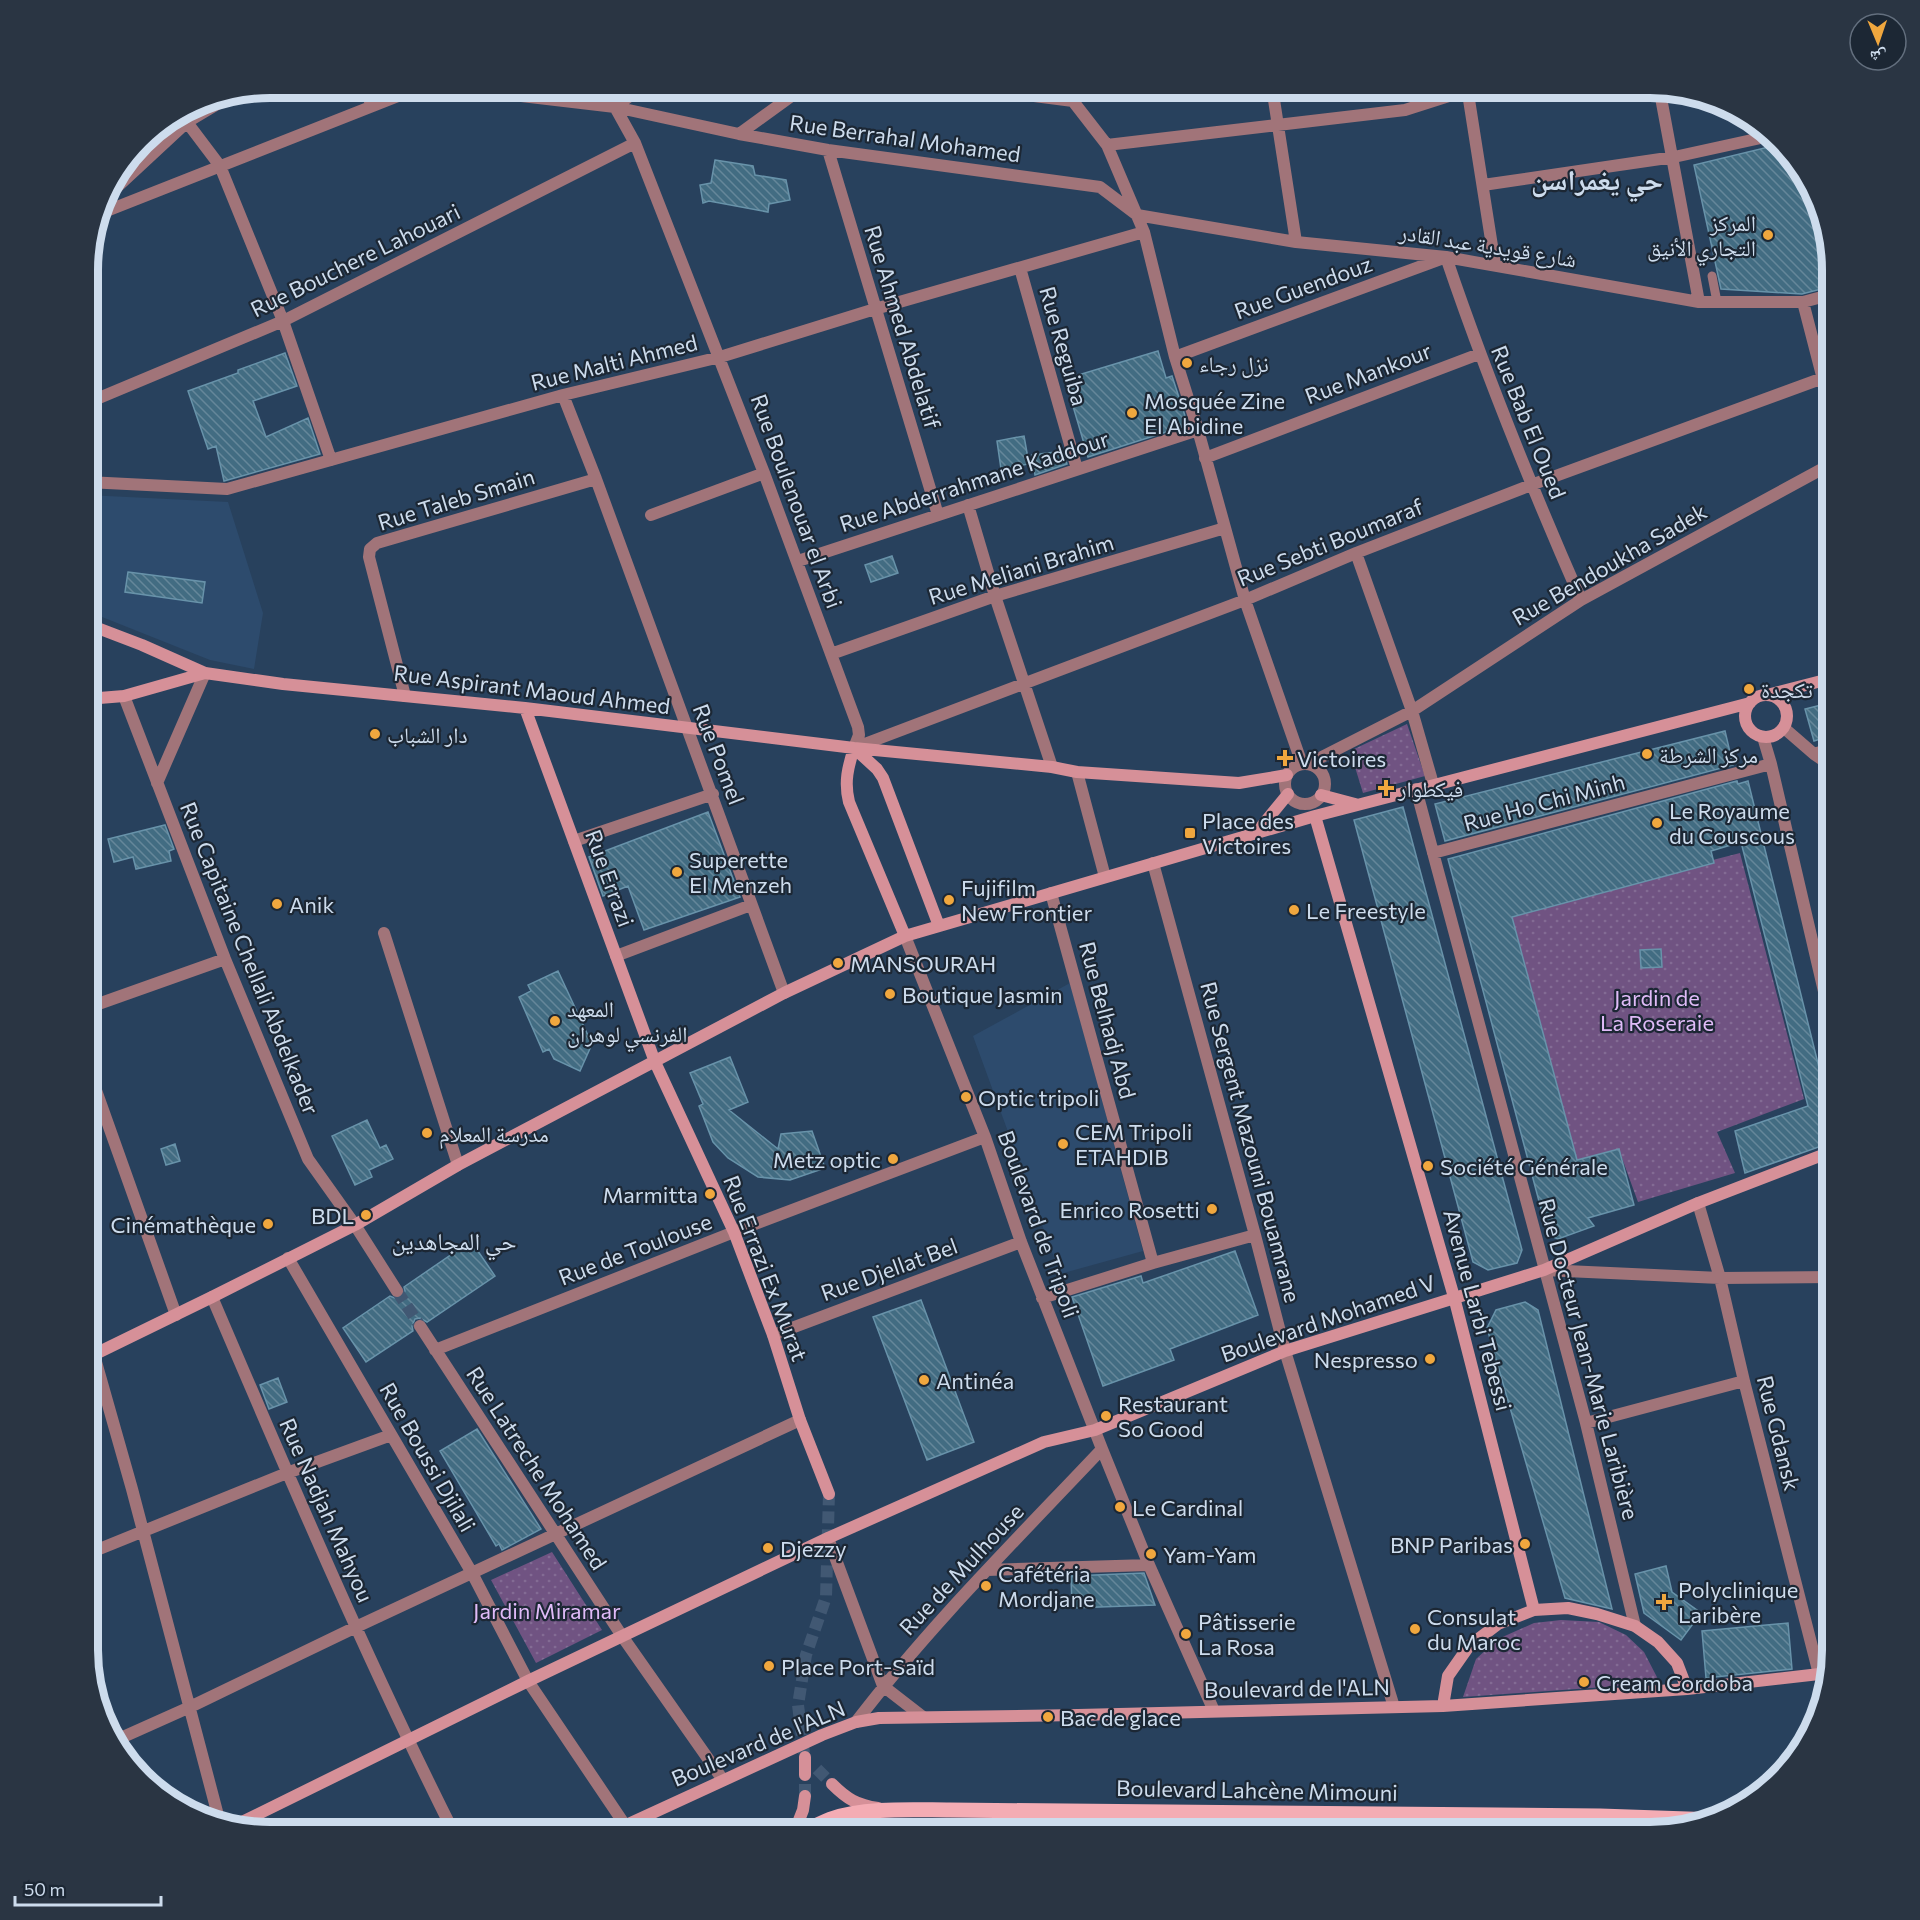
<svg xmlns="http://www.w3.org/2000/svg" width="1920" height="1920" font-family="Commissioner,'Noto Naskh Arabic',sans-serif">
<defs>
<pattern id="grass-dots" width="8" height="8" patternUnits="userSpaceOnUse" patternTransform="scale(1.5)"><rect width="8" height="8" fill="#705382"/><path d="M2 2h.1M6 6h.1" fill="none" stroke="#836b94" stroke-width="1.8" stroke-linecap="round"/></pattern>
<pattern id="building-back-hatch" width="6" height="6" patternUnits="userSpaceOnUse" patternTransform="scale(1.5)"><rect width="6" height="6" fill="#426c82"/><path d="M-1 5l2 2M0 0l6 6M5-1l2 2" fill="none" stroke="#65879a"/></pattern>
</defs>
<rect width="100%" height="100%" fill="#28415d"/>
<path fill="#2d4b6d" d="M87 495 228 502 263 613 254 669 210 660 87 611Z
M1070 983 1143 1251 1060 1274 973 1036Z"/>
<path fill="url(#grass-dots)" d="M1407 724 1425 776 1363 793 1350 751Z
M1740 853 1804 1099 1717 1132 1735 1173 1638 1202 1619 1150 1574 1166 1507 913Z
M552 1552 602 1630 536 1663 491 1580Z
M1561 1620 1599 1622 1626 1635 1644 1652 1660 1683 1463 1697 1476 1659 1498 1639 1534 1623Z"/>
<path fill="url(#building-back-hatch)" stroke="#6893aa" stroke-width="1.5" d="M1781 144 1787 149 1819 200 1833 270V286L1802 294 1721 289 1694 165Z
M715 160 753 166 755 175 786 180 790 200 769 204 768 212 709 201 703 203 700 185 711 183Z
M1158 351 1166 378 1172 376 1188 425 1088 457 1065 379Z
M285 353 297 386 253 401 266 437 308 418 320 454 224 481 216 446 208 449 188 391 238 373V370Z
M1024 436 1029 464 1001 469 997 441Z
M1063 451 1067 464 1035 475 1032 455Z
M892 556 898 573 871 582 865 565Z
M128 572 205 582 202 603 125 592Z
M1833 702V735L1814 741 1805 709Z
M1725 731 1733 765 1445 841 1435 804Z
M1737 781 1738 784 1748 781 1833 1124V1135L1830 1143 1745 1173 1735 1131 1808 1106 1741 842 1711 851 1714 863 1512 917 1577 1160 1619 1149 1634 1205 1588 1218 1594 1226 1558 1239 1548 1235 1448 859Z
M1403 807 1522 1250 1517 1263 1488 1270 1473 1262 1354 820Z
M708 812 740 897 644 930 628 886 603 896 589 857Z
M165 825 174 849 169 851 171 861 136 869 133 857 114 862 108 839Z
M1661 949 1662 967 1641 968 1640 950Z
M558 971 592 1044 580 1071 554 1059 549 1049 543 1052 519 997 531 991 528 985Z
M730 1057 748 1102 729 1110 778 1149 781 1134 812 1131 825 1168 790 1180 758 1177 728 1158 713 1142 699 1106 703 1104 690 1073Z
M367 1120 380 1148 386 1145 393 1159 369 1170 372 1177 355 1185 332 1136Z
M175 1144 180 1161 166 1165 161 1149Z
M471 1241 495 1276 427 1322 420 1318 415 1319 412 1326 413 1331 366 1362 343 1328 390 1296 397 1299 402 1298 405 1291 404 1287Z
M1235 1251 1258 1315 1170 1349 1174 1360 1103 1386 1072 1297 1141 1276 1143 1283Z
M921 1300 974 1442 927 1460 873 1317Z
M1525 1302 1538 1310 1612 1609 1565 1598 1487 1328 1496 1310Z
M278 1378 287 1402 269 1409 260 1385Z
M477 1429 541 1529 502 1550 499 1544 496 1546 440 1451Z
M1666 1566 1672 1592 1701 1613 1681 1640 1644 1613 1635 1574Z
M1144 1573 1155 1605 1072 1608 1071 1576Z
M1788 1623 1792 1669 1706 1678 1702 1631Z"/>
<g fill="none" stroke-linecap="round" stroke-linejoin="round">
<path stroke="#415873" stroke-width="12" stroke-dasharray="12 6" stroke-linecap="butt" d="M397 1291 420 1326"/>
<path stroke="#415873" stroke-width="12" stroke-dasharray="12 6" stroke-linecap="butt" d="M804 1753 798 1705 806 1655 826 1597 829 1494
M817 1769 832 1784
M805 1796V1775"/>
<path stroke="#a17479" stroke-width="9" d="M1712 276 1717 302"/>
<path stroke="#a17479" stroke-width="12" d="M364 87 372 106
M446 87 615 107 739 134 828 150 1100 187 1137 215 1296 242 1446 257 1699 302H1803L1833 294
M608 87 615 107 635 143 764 473 858 727 859 735 854 748
M965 87 1073 101
M1062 87 1107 145 1144 232 1175 357 1198 430 1245 600 1302 764
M1272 87 1296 242
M1467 87 1495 265
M1659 87 1699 302
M615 107 642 87
M180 113 220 166 283 321 331 460
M739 134 804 87
M1107 145 1405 110 1477 87
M828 150 938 515
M1483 185 1674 157 1770 136
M103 200 187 122 234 94
M99 214 421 87
M1020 268 1077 469
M1803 302 1833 418
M1175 357 1446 257C1486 375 1531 486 1581 600
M563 395 596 479 784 993
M87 403 283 321 635 143
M1205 458 1479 354
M87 482 227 489 563 395 720 357 875 309 1144 232
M968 505 995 596 1052 767
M651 515 764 473
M1356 553 1412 711 1433 784
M798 561 1198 430
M831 654 995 596 1225 528
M124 696 225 959 308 1159 355 1225 397 1291
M405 696 369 557 370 549 377 543 596 479
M1784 728 1814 754 1833 767
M1763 737 1771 764 1833 1030
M854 748 1245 600 1356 553 1531 485 1823 378
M1814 754 1833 748
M1308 764 1412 711 1581 600 1833 463
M1285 784a20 20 0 1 1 40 0a20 20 0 1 1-40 0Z
M1077 772 1105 877
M157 783 205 673
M1416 789 1586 1423 1635 1626
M574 841 713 794
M1433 853 1771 764
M1153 863 1255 1235 1285 1351 1394 1707
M1051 893 1153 1263
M384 933 458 1165
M905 936 985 1137 1021 1242 1102 1449 1149 1565 1214 1711
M616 956 751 905
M87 1008 225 959
M87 1065 176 1315
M1698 1203 1720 1278 1744 1381 1819 1674
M288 1258 472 1573 528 1681 625 1825
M1544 1270 1720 1278 1833 1277
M212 1297C289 1477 366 1658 454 1833
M1042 1298 1153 1263 1255 1235
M420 1326 622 1636 723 1780
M773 1335 1021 1242
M435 1350 734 1232 985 1137
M94 1355 132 1489 220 1823
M1586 1423 1744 1381
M828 1538 883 1686 923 1717
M87 1554 287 1473 391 1435
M987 1570 1149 1565
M856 1722C930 1625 1018 1538 1102 1449
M114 1741 190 1707 356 1627 800 1420"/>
<path stroke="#d69098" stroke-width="12" d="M87 624 142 645 205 673 283 684 525 708 854 748 1052 767 1077 772 1239 783 1287 775
M1745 716a21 21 0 1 1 42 0a21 21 0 1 1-42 0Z
M1767 695 1833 678
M87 699 124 696 205 673
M525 708 655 1062 734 1232 773 1335 800 1420 829 1494
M854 748C848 767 844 782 849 802L905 936
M854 748 877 769 883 778 939 926
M1321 795 1355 804
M1315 816 1454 1297 1534 1610
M1257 832 1288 794
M87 1358 212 1297 355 1225 458 1165 784 993 905 936 1315 816 1750 703
M1443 1706 1448 1676 1469 1646 1498 1624 1534 1610 1568 1608 1597 1614 1635 1626 1658 1642 1677 1663 1687 1689
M805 1757V1775
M832 1784C847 1799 857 1805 878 1808
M234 1826 528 1681 828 1538 1044 1442 1095 1430 1285 1351 1544 1270 1698 1203 1833 1151
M609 1833 822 1735 856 1722 879 1718 1078 1715 1443 1706 1687 1689 1828 1673
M794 1833 803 1810 805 1796"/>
<path stroke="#f4acb4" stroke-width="15" d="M801 1833C811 1828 821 1823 831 1819 864 1807 915 1810 950 1810L1600 1816 1717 1820"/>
</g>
<g fill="#f0a73e" stroke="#1c2734" stroke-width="2">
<circle cx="1768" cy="235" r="6"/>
<circle cx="1187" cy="363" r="6"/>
<circle cx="1132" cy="413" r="6"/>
<circle cx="1749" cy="689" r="6"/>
<circle cx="375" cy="734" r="6"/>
<circle cx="1647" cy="754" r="6"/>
<path d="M1282 749h6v6h6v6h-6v6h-6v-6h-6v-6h6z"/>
<path d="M1383 779h6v6h6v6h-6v6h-6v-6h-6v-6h6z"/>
<circle cx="1657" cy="823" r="6"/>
<rect x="1184" y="827" width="12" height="12" rx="3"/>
<circle cx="677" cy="872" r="6"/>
<circle cx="949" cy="900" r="6"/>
<circle cx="277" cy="904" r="6"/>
<circle cx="1294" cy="910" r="6"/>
<circle cx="838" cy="963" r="6"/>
<circle cx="890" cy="994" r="6"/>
<circle cx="555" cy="1021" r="6"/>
<circle cx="966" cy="1097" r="6"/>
<circle cx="427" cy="1133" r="6"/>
<circle cx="1063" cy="1144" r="6"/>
<circle cx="893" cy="1159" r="6"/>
<circle cx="1428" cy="1166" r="6"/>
<circle cx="710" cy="1194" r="6"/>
<circle cx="1212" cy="1209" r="6"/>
<circle cx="366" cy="1215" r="6"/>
<circle cx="268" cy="1224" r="6"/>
<circle cx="1430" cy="1359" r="6"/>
<circle cx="924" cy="1380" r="6"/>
<circle cx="1106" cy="1416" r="6"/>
<circle cx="1120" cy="1507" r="6"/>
<circle cx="1525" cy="1544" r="6"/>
<circle cx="768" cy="1548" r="6"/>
<circle cx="1151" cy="1554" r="6"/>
<circle cx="986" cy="1586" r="6"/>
<path d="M1661 1593h6v6h6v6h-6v6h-6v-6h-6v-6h6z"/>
<circle cx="1415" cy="1629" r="6"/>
<circle cx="1186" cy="1634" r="6"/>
<circle cx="769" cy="1666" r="6"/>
<circle cx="1584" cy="1682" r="6"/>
<circle cx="1048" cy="1717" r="6"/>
</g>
<g text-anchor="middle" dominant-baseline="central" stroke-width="4.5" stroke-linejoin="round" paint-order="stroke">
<g font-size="22" fill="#cddced" stroke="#1c2734">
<text transform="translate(905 138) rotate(8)">Rue Berrahal Mohamed</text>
<text transform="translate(1488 245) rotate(9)">شارع قويدية عبد القادر</text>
<text transform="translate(355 260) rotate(-26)">Rue Bouchere Lahouari</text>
<text transform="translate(1303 287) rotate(-20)">Rue Guendouz</text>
<text transform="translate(903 327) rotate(73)">Rue Ahmed Abdelatif</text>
<text transform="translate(1064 346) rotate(74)">Rue Reguiba</text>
<text transform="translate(614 362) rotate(-14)">Rue Malti Ahmed</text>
<text transform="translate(1368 373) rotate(-21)">Rue Mankour</text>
<text transform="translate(1529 422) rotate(68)">Rue Bab El Oued</text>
<text transform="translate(974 481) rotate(-18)">Rue Abderrahmane Kaddour</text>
<text transform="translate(456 499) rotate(-17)">Rue Taleb Smain</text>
<text transform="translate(797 501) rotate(70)">Rue Boulenouar el Arbi</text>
<text transform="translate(1330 542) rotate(-22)">Rue Sebti Boumaraf</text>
<text transform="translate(1609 564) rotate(-30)">Rue Bendoukha Sadek</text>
<text transform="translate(1021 569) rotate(-17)">Rue Meliani Brahim</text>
<text transform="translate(532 689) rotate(7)">Rue Aspirant Maoud Ahmed</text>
<text transform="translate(719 754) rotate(69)">Rue Pomel</text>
<text transform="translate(1544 802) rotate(-15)">Rue Ho Chi Minh</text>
<text transform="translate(610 878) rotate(70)">Rue Errazi</text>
<text transform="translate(250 958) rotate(68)">Rue Capitaine Chellali Abdelkader</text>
<text transform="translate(1108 1020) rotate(75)">Rue Belhadj Abd</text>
<text transform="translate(1251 1142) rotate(75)">Rue Sergent Mazouni Bouamrane</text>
<text transform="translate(1039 1224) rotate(70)">Boulevard de Tripoli</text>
<text transform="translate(635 1249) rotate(-21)">Rue de Toulouse</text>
<text transform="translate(766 1268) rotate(69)">Rue Errazi Ex Murat</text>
<text transform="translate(889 1269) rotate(-20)">Rue Djellat Bel</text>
<text transform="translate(1478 1310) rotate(75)">Avenue Larbi Tebessi</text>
<text transform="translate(1328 1318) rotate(-19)">Boulevard Mohamed V</text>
<text transform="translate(1589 1359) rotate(75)">Rue Docteur Jean-Marie Laribière</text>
<text transform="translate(1779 1433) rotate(76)">Rue Gdansk</text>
<text transform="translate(428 1457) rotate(60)">Rue Boussi Djilali</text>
<text transform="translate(537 1468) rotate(57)">Rue Latreche Mohamed</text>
<text transform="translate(327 1510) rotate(66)">Rue Nadjah Mahyou</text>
<text transform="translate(961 1569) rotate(-47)">Rue de Mulhouse</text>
<text transform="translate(1297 1688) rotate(-1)">Boulevard de l'ALN</text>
<text transform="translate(758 1743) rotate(-23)">Boulevard de l'ALN</text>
<text transform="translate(1257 1790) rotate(1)">Boulevard Lahcène Mimouni</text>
</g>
<g font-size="22" fill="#cddced" stroke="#1c2734" text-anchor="start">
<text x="1756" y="222" text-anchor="end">المركز<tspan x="1756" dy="25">التجاري الأنيق</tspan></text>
<text x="1199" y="363">نزل رجاء</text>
<text x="1144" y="400">Mosquée Zine<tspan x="1144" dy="25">El Abidine</tspan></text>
<text x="1761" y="689">تكجدة</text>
<text x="387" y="734">دار الشباب</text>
<text x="1659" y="754">مركز الشرطة</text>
<text x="1297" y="758">Victoires</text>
<text x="1398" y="788">فيكطوار</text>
<text x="1669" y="810">Le Royaume<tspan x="1669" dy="25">du Couscous</tspan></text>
<text x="1202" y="820">Place des<tspan x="1202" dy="25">Victoires</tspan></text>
<text x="689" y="859">Superette<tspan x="689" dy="25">El Menzeh</tspan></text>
<text x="961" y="887">Fujifilm<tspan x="961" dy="25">New Frontier</tspan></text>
<text x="289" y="904">Anik</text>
<text x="1306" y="910">Le Freestyle</text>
<text x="850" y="963">MANSOURAH</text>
<text x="902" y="994">Boutique Jasmin</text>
<text x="567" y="1008">المعهد<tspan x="567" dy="25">الفرنسي لوهران</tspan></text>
<text x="978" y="1097">Optic tripoli</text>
<text x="1075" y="1131">CEM Tripoli<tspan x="1075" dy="25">ETAHDIB</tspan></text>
<text x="439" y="1133">مدرسة المعلام</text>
<text x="881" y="1159" text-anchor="end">Metz optic</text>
<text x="1440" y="1166">Société Générale</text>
<text x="698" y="1194" text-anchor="end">Marmitta</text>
<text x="1200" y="1209" text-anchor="end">Enrico Rosetti</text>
<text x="354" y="1215" text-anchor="end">BDL</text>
<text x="256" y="1224" text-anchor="end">Cinémathèque</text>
<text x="1418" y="1359" text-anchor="end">Nespresso</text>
<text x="936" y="1380">Antinéa</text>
<text x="1118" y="1403">Restaurant<tspan x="1118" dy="25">So Good</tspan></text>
<text x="1132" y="1507">Le Cardinal</text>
<text x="1513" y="1544" text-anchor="end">BNP Paribas</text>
<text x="780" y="1548">Djezzy</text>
<text x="1163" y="1554">Yam-Yam</text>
<text x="998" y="1573">Cafétéria<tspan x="998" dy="25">Mordjane</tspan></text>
<text x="1678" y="1589">Polyclinique<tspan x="1678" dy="25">Laribère</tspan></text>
<text x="1427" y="1616">Consulat<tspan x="1427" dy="25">du Maroc</tspan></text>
<text x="1198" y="1621">Pâtisserie<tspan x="1198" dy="25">La Rosa</tspan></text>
<text x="781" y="1666">Place Port-Saïd</text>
<text x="1596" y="1682">Cream Cordoba</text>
<text x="1060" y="1717">Bac de glace</text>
</g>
<g font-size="22" fill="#e0bbf8" stroke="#1c2734">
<text x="1657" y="997">Jardin de<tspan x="1657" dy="25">La Roseraie</tspan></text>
<text x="547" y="1610">Jardin Miramar</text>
</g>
<g font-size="24" fill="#cddced" stroke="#1c2734">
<text x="454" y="1240">حي المجاهدين</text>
</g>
<g font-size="28" font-weight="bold" fill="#cddced" stroke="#1c2734">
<text x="1597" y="179">حي يغمراسن</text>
</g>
</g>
<path d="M0 0H1920V1920H0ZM270 98H1650A172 172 0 0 1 1822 270V1650A172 172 0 0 1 1650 1822H270A172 172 0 0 1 98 1650V270A172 172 0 0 1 270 98Z" fill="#2a3543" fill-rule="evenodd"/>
<path fill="none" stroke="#cddced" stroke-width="8" d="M270 98H1650A172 172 0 0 1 1822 270V1650A172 172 0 0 1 1650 1822H270A172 172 0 0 1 98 1650V270A172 172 0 0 1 270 98Z"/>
<g transform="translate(1878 42) rotate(178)"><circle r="28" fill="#1c2734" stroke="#636f7e" stroke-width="1.5"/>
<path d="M0-4.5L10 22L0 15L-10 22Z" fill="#f0a73e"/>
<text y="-9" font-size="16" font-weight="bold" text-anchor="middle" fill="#cddced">ش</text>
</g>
<path d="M15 1896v9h146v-9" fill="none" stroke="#cddced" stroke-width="3"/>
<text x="24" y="1896" font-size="18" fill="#cddced" stroke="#1c2734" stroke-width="4.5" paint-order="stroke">50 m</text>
</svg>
